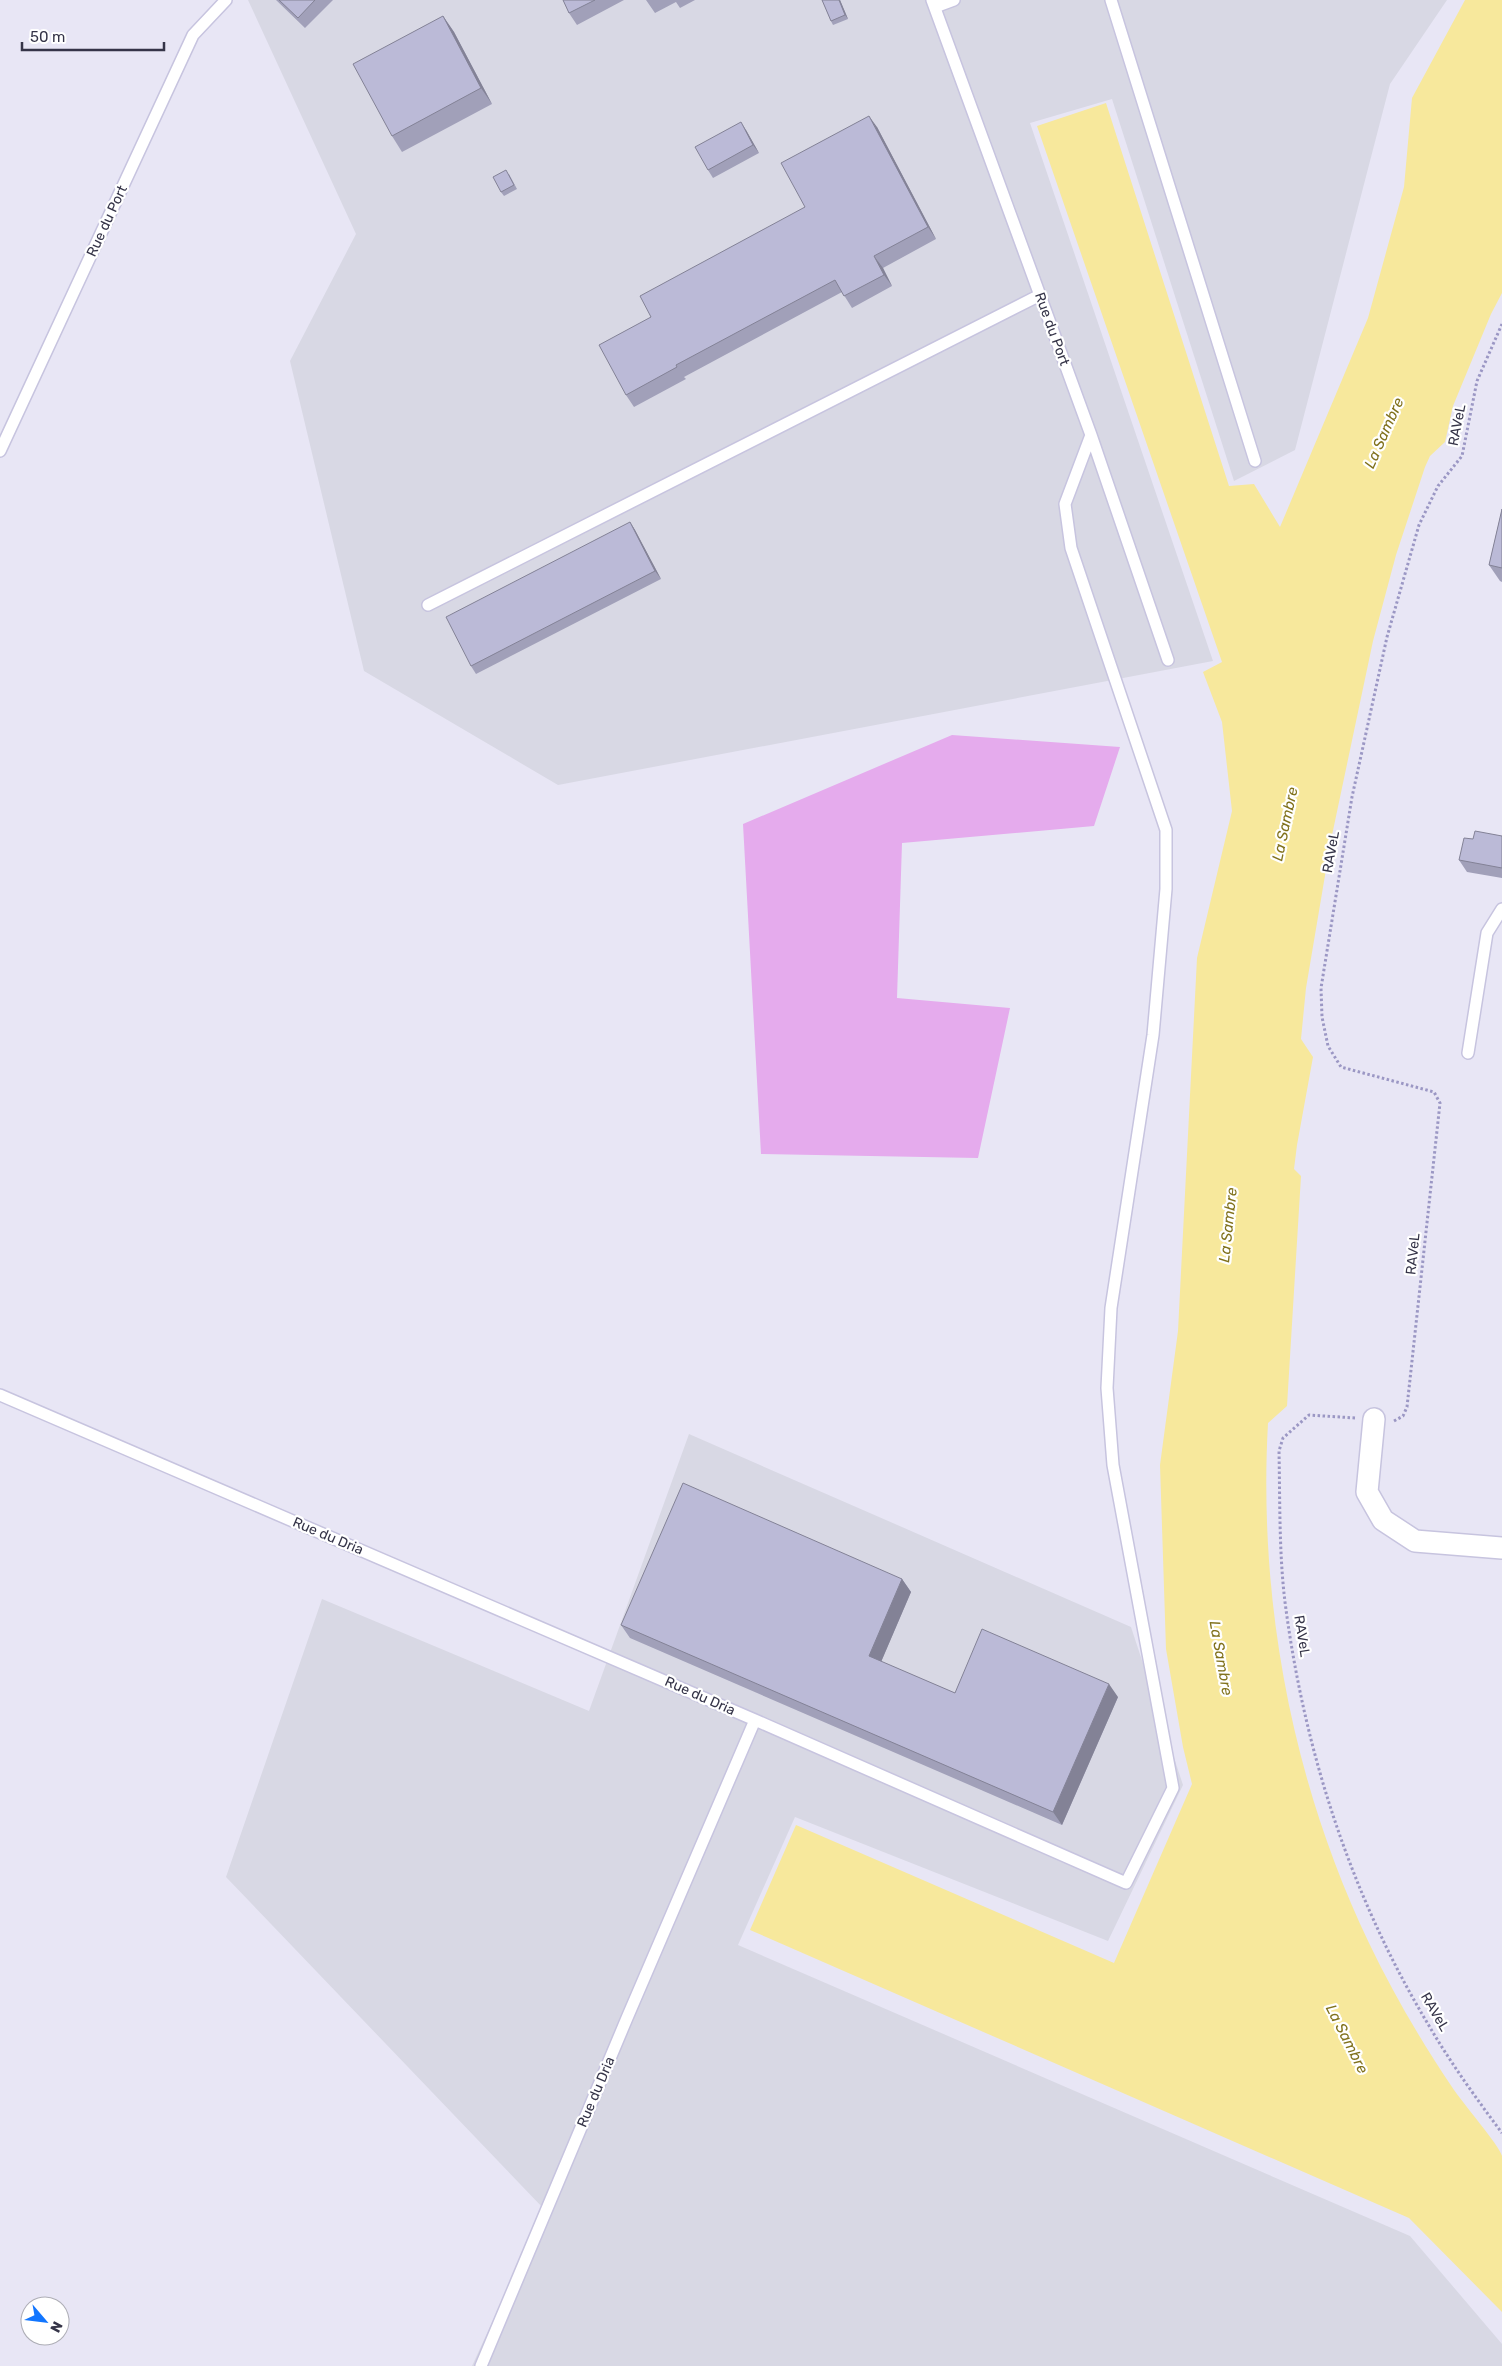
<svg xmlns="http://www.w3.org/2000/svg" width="1502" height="2366" font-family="Rubik,sans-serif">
<rect width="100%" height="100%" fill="#e8e6f5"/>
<path fill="#d8d8e4" d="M248 0H1447L1390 84 1295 450 1234 481 1112 99 1030 123 1213 661 558 785 364 671 290 361 356 234Z
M689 1434 1131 1627 1183 1785 1108 1941 795 1817 738 1945 1410 2236 1502 2344V2366H472L544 2209 226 1877 322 1599 589 1711Z"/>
<path fill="#e5abed" d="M952 735 1120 747 1094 826 902 843 897 998 1010 1008 978 1158 761 1154 743 824Z"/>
<path fill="#f7e89c" d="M1465 0H1502V293L1491 314 1453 406 1445 442 1430 456 1425 467 1396 555 1373 641 1331 840 1306 988 1301 1039 1313 1057 1297 1145 1294 1169 1301 1176 1287 1406 1268 1423C1258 1601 1292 1782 1369 1943 1393 1993 1421 2041 1452 2087 1460 2100 1500 2146 1502 2156 1502 2168 1502 2185 1502 2198 1502 2236 1502 2274 1502 2312L1409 2218 750 1930 796 1825 1114 1963 1192 1784 1183 1747 1166 1649 1160 1465 1178 1331 1197 958 1232 811 1222 722 1203 672 1222 662 1037 126 1106 103 1229 486 1254 484 1280 527 1368 318 1404 187 1412 98Z"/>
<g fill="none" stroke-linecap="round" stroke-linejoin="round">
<g stroke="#c7c4df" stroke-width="14">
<path id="service" d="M932 0 1091 435 1168 660
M1111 0 1255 461
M935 7 954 0
M0 451 193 35 226 0
M428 605 1040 295
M1468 1053 1487 933 1502 909
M0 1395 755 1720 627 2018 481 2366
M755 1720 1126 1883 1173 1788 1113 1465 1107 1388 1111 1308 1153 1035 1166 889V830L1071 548 1065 504 1091 435"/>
</g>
<g stroke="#c7c4df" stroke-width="24">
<path id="minor" d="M1374 1419 1367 1492 1383 1520 1415 1541 1502 1548"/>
</g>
<path stroke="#9b97c4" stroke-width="3" stroke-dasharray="2.5 2.5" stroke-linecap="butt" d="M1355 1418 1309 1415 1283 1438 1279 1451C1280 1501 1279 1553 1285 1602 1304 1750 1351 1896 1428 2024 1450 2062 1476 2098 1502 2133
M1394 1421 1403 1416 1407 1407 1440 1103 1434 1092 1341 1067 1328 1046 1322 1017 1321 988 1352 797 1387 637 1419 525 1438 486 1462 456 1477 381 1502 324"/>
<use href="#service" stroke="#fff" stroke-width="11"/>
<use href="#minor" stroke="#fff" stroke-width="21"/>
</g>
<path fill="#a1a0b9" d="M276 0H333L305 28Z
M563 0H624L577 25 569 13Z
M646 0H695L680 8 676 2 655 13Z
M822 0H840L848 19 833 25 831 21Z
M443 16 454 32 492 104 402 152 392 136Z
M877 127 936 239 883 268 892 286 852 308 842 292 684 377 686 379 634 407 626 395 651 317 805 207Z
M746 130 759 153 713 178 708 170Z
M509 174 517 189 504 196 501 192Z
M1502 509V582L1500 581 1489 565Z
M630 522 635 530 661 579 476 674 471 666Z
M1502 836V878L1467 872 1459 860 1473 839Z
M902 1579 911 1592 881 1662 955 1693 1118 1697 1062 1825 630 1638 621 1625Z"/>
<path fill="#838296" d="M839 0H840L848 19 845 15Z
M443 16 454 32 492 104 481 88Z
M869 116 877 127 936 239 928 227Z
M741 122 746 130 759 153 753 145Z
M874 256 883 268 892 286 884 275Z
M630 522 635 530 661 579 655 571Z
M902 1579 911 1592 878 1669 869 1656Z
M1109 1684 1118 1697 1062 1825 1053 1812Z"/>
<path fill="#bbbad7" stroke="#838296" d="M279 0H315L298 18Z
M563 0H595L569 13Z
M822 0H839L845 15 831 21Z
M443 16 481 88 392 136 353 64Z
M869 116 928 227 874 256 884 275 844 296 835 280 676 365 677 367 626 395 599 345 651 317 640 296 805 207 781 163Z
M741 122 753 145 708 170 695 147Z
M506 170 514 185 501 192 493 177Z
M1502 509V568L1489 565Z
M630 522 655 571 471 666 446 617Z
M1475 831 1502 836V868L1459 860 1464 838 1473 839Z
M683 1483 902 1579 869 1656 955 1693 982 1629 1109 1684 1053 1812 621 1625Z"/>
<g text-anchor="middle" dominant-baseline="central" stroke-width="4.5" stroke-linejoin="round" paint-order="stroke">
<g font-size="14" fill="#353448" stroke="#fff">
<text transform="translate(107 221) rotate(-65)">Rue du Port</text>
<text transform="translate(1052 329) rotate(70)">Rue du Port</text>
<text transform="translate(1457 425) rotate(-79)">RAVeL</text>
<text transform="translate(1331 852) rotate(-80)">RAVeL</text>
<text transform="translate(1413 1254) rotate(-84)">RAVeL</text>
<text transform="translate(328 1536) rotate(23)">Rue du Dria</text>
<text transform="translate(1302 1636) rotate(81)">RAVeL</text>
<text transform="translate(700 1696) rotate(24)">Rue du Dria</text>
<text transform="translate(1435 2012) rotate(60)">RAVeL</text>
<text transform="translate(596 2092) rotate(-67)">Rue du Dria</text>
</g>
<g font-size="15" font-style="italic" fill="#81721d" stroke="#fff">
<text transform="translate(1384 433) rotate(-66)">La Sambre</text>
<text transform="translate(1285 824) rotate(-78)">La Sambre</text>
<text transform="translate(1228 1225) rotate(-84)">La Sambre</text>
<text transform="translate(1221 1658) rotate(80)">La Sambre</text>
<text transform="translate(1347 2039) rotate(63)">La Sambre</text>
</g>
</g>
<g transform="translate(45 2321) rotate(118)"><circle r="24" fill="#ffffff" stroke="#aeaeb6"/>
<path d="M0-4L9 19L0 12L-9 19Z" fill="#1276ff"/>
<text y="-8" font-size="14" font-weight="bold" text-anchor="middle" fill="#353448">N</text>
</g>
<path d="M22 42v8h142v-8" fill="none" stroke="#353448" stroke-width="2.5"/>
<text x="30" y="42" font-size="15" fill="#353448" stroke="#ffffff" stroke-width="4" paint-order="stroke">50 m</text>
</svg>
